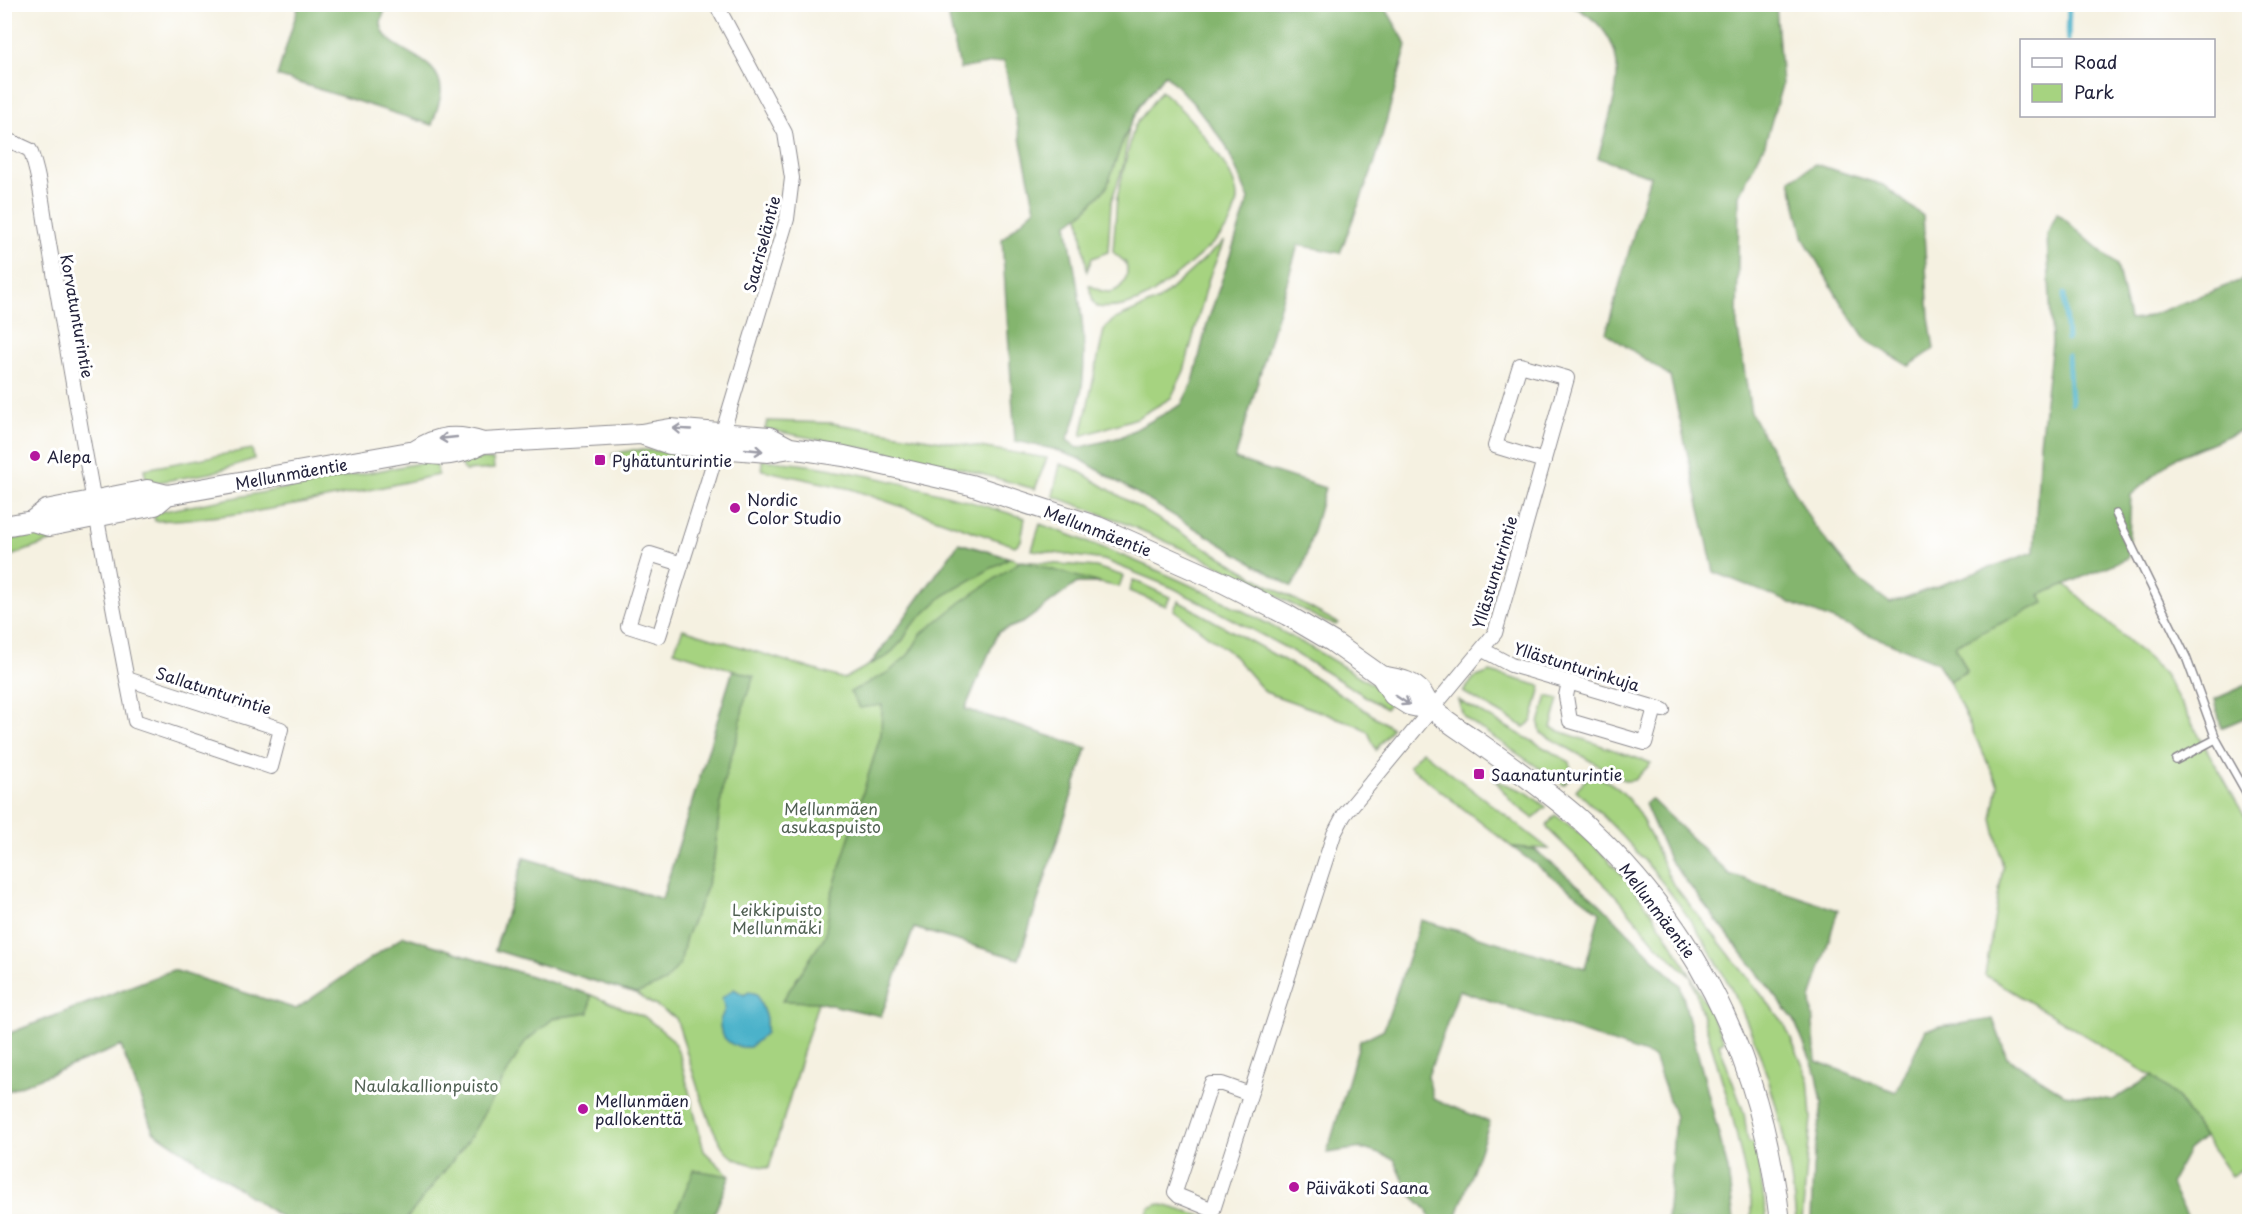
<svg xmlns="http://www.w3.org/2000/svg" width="2254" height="1226" font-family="'Playpen Sans',sans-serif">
<rect width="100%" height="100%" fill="#fff"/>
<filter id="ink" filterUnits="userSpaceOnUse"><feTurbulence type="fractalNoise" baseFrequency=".0167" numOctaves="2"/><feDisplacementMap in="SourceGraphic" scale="12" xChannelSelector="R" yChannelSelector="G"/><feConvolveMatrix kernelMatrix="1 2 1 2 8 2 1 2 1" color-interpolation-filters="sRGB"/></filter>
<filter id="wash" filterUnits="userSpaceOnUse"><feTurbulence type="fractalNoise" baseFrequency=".008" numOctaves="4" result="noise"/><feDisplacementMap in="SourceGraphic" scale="24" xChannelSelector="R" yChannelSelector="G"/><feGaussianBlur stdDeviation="1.35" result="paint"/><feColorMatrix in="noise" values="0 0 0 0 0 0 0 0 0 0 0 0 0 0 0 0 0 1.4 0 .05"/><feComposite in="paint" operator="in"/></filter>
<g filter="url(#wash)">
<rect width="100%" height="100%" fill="#f5f1e1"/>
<path fill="#a6d380" stroke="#647a5e" stroke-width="1.5" d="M1161 91C1184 109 1237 169 1237 198 1237 206 1231 223 1226 229 1216 243 1162 289 1146 297 1130 306 1114 309 1097 307L1093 302 1089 285C1093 286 1097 290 1102 291 1120 296 1130 278 1126 263L1113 252 1117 197 1134 127Z
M1129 129 1123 167 1111 202 1108 252 1092 258 1087 271 1079 215 1085 211Z
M1224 241 1209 278 1184 371 1171 398 1137 418 1081 436 1104 330 1113 320 1159 300Z
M767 421 830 423 1047 458 1035 489 949 465 765 429Z
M252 449 254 459 211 473 147 484 144 469Z
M633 450 673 451 671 459 613 460 612 454Z
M458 457 493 460 494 469 465 471Z
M436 460 438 475C345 495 250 518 155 521L153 513Z
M762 460C852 467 940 492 1025 518L1021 541 1015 546 851 489 762 470Z
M1060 464 1075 469 1266 584 1338 623 1336 625 1326 622 1210 561 1120 521 1053 496Z
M1040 524C1171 571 1277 623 1394 698L1386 709 1290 650 1173 588 1104 560 1032 550Z
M50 532 55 540 5 558V540Z
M959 543 1021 561 1096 567 1123 576 1119 587 1100 583H1077L1024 622 998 632 965 709 1087 748 1019 959 914 928 881 1016 818 1002 769 1168C756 1165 740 1163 730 1155 709 1139 686 1046 676 1018L636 994 495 950 524 858 662 899 733 670 674 651 683 629 844 679 871 664Z
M1133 580 1170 597 1166 606 1129 591Z
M2065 584 2163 672 2249 824V1165L2231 1176 2177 1097 2152 1076 1985 975 2003 867 1992 819 1998 785 1949 681 1967 671 1955 645 2043 603 2039 595Z
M1178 601 1316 678 1392 728 1376 750 1368 732 1357 725 1265 692 1232 654 1174 610Z
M1490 672 1541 686 1532 721 1524 727 1463 692 1474 678Z
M1547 696 1559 699 1551 728 1651 763 1635 780 1626 781 1541 733 1539 723Z
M1458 700 1570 762 1572 775 1564 785 1468 720 1463 715Z
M1422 751 1549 849 1512 847 1409 766Z
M1592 776C1639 785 1653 849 1673 884L1784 1023 1808 1077 1811 1118 1802 1221H1796C1781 1045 1705 909 1576 790L1584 781Z
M1495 780 1526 792 1546 807 1533 818 1512 802Z
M1555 815C1634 868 1684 957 1724 1041L1719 1044 1744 1113 1748 1142 1756 1144 1767 1221H1751V1200L1731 1110 1691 977 1655 943 1618 898 1548 829 1547 825Z
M404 936 591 995 645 1017 672 1039 680 1056 704 1151 730 1176 711 1221H287L153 1131 121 1046 5 1092V1035L173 970 296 1009Z
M1159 1204 1219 1221H1145L1149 1208Z"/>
<path fill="#84b56e" stroke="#536c54" stroke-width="1.5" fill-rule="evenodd" d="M299 5H387C385 10 382 17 381 22 381 54 443 52 441 93 440 103 435 115 432 125L277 76Z
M946 5H1387L1386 9 1407 45 1375 162 1340 253 1298 245 1235 459 1325 488 1303 567 1292 587 1080 459 1053 449 1015 441 1002 239 1035 209 1004 61 960 69ZM1165 74 1195 105 1225 144 1249 199 1207 324 1193 382 1181 405 1121 437 1078 448 1067 440C1099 371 1078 295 1067 224L1085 211 1107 187 1124 137 1141 104Z
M1571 5H1776L1782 85 1765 144 1739 195 1737 324 1751 413 1813 524 1856 577 1890 603 2034 552 2040 443 2052 343 2047 235 2057 213 2117 265 2129 320 2141 319 2249 277V427L2173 459 2131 495 2128 558 2040 595 2044 603 1955 645 1967 671 1949 681 1937 662 1714 572 1670 376 1606 333 1650 176 1598 158C1614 97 1642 41 1571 5Z
M1815 164 1883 185 1923 216 1929 317 1934 349 1909 366 1867 341 1840 301 1804 239 1790 180Z
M959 543 1009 558 943 596 912 625 903 640 888 656 871 664Z
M1021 561 1100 583H1077L1024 622 998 632 965 709 1087 748 1019 959 914 928 881 1016 818 1002 782 1001 825 936 831 896 881 734 882 705 860 708 850 692 889 672 909 654 921 634 961 602Z
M733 670 754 676 744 703 739 731 723 784 714 859 705 893 686 937 680 964 665 982 636 994 495 950 524 858 662 899Z
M2249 684V716L2221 728 2215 699Z
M1651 799 1729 874 1838 910 1811 999 1816 1061 1896 1092 1926 1029 1993 1019 2007 1057 2064 1094 2113 1100 2152 1076 2177 1097 2204 1137 2188 1150 2170 1184 2190 1221H1811L1813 1168 1822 1103 1817 1075 1794 1020 1669 859 1645 804Z
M1512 847 1534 849 1597 901 1680 985 1728 1170 1734 1221H1667L1675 1117 1654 1057 1459 990 1428 1076 1433 1099 1490 1122 1455 1221H1431L1426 1209 1409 1193 1394 1159 1361 1148 1327 1153 1360 1041 1384 1029 1421 920 1585 968 1600 912Z
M404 936 591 995 589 1013 554 1018 525 1042 468 1141 405 1221H287L153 1131 121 1046 5 1092V1035L173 970 296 1009Z
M694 1170 730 1176 711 1221H672Z"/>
<path fill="#4bb2ca" stroke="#366a82" stroke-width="1.5" d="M734 989 744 995 749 992 757 994 766 1018V1033L750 1047C734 1049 719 1040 720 1022 720 1017 725 1012 725 1008 724 1004 722 1001 722 998Z"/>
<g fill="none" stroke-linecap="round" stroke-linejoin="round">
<path stroke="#4bb2ca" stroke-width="5" d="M2068 40 2069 4
M2064 294 2067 340
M2068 356 2071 403"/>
</g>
</g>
<g filter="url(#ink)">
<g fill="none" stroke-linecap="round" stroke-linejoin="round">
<g stroke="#8c8a8e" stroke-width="10">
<path id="lane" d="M2116 514 2186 657 2216 739 2250 799
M2176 760 2216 739"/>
</g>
<g stroke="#8c8a8e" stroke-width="16">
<path id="street" d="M4 138 30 150C39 174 42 201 46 226 52 263 59 300 65 337 87 465 110 594 135 721L271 767 281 729 127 679
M682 564 650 554 628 626 659 636 708 481 787 219 792 178 785 133 716 4
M1483 650 1511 665 1663 710
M1569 682 1566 696 1570 721 1645 743 1655 708
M1250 1094 1222 1084H1211L1175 1192 1179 1196 1213 1210 1334 834 1344 815 1495 633 1567 378 1520 365 1495 446 1544 461"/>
</g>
<g stroke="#8c8a8e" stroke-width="22">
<path id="secondary" d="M641 434 670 444 768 452 790 448 844 456 971 485 1098 527 1224 583 1287 615 1333 642 1381 676 1393 695 1409 705 1432 710
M415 451C440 458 460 455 483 443L641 434 670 429 769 437 790 448
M32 521 46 510 147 490 167 495
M4 526 32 521 49 526 155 505 167 495 415 451C438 436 457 434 483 443
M1381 676C1395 679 1412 680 1422 693 1426 699 1429 707 1435 711 1447 722 1462 731 1475 740 1510 765 1545 789 1577 817 1697 925 1763 1062 1780 1222"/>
</g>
<use href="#lane" stroke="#fff" stroke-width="7"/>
<use href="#street" stroke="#fff" stroke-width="14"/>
<use href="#secondary" stroke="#fff" stroke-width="20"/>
</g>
<defs><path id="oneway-shaft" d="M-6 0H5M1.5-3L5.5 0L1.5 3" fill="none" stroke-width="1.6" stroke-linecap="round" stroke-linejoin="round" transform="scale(1.5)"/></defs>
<g stroke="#9c9ca7">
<use href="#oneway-shaft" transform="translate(682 429) rotate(-177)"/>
<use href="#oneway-shaft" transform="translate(448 438) rotate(174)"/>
<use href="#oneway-shaft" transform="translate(754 450) rotate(6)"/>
<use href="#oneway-shaft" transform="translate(1402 700) rotate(33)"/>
</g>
</g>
<g fill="#b5179e" stroke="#fff" stroke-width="2">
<circle cx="35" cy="456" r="6"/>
<rect x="594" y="454" width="12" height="12" rx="3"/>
<circle cx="735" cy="508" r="6"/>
<rect x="1473" y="768" width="12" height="12" rx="3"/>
<circle cx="583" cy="1109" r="6"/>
<circle cx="1294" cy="1187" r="6"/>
</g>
<g text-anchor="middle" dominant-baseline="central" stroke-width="6" stroke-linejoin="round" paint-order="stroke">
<g font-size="16" fill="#22223b" stroke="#fff">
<text transform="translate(761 244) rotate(-75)">Saariseläntie</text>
<text transform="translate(78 316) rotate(80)">Korvatunturintie</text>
<text transform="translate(291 473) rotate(-10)">Mellunmäentie</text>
<text transform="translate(1098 530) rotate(21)">Mellunmäentie</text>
<text transform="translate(1494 572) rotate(-73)">Yllästunturintie</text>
<text transform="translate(1577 666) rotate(17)">Yllästunturinkuja</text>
<text transform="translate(214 690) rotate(18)">Sallatunturintie</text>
<text transform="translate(1658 910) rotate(53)">Mellunmäentie</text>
</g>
<g font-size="16" fill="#22223b" stroke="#fff" text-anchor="start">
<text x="47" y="456">Alepa</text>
<text x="612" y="460">Pyhätunturintie</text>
<text x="747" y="499">Nordic<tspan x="747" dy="18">Color Studio</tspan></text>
<text x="1491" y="774">Saanatunturintie</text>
<text x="595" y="1100">Mellunmäen<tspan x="595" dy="18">pallokenttä</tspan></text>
<text x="1306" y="1187">Päiväkoti Saana</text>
</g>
<g font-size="16" fill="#506053" stroke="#fff">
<text x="831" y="808">Mellunmäen<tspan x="831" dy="18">asukaspuisto</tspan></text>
<text x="777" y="909">Leikkipuisto<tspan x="777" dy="18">Mellunmäki</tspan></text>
<text x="426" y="1085">Naulakallionpuisto</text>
</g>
</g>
<rect width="2254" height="1226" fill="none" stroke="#fff" stroke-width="24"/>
<rect x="2020" y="39" width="195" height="78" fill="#ffffff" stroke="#a7a7b1" stroke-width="1.5"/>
<rect x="2032" y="58" width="30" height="9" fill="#ffffff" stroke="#a7a7b1" stroke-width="1.5"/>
<text x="2074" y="69" font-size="18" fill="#22223b">Road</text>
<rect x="2032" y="84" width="30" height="18" fill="#a6d380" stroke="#a7a7b1" stroke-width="1.5"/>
<text x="2074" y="99" font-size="18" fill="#22223b">Park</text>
</svg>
